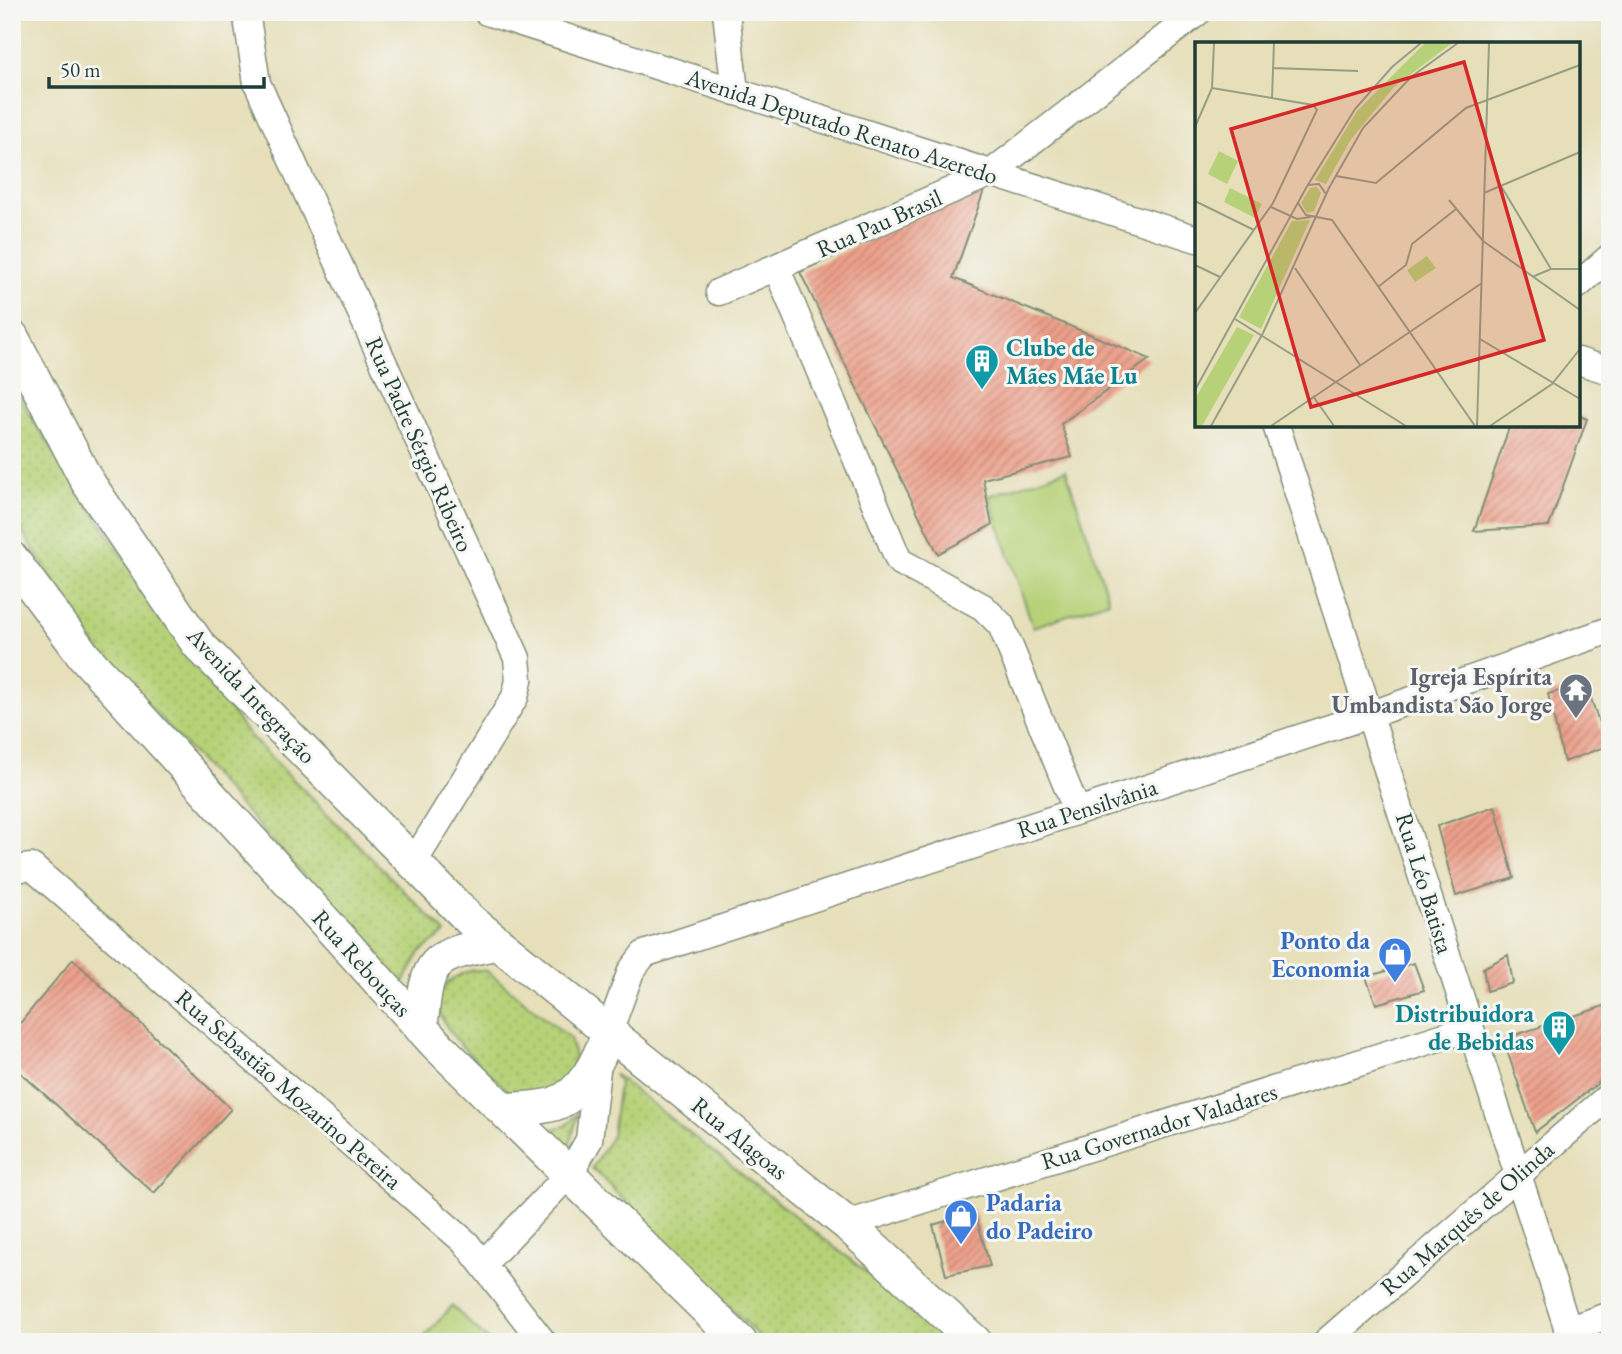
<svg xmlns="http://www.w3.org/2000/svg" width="1622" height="1354" font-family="'EB Garamond',serif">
<defs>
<pattern id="grass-dots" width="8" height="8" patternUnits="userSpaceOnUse" patternTransform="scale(1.75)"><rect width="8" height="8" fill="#b6d177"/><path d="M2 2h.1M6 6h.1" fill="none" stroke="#9cb468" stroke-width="1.8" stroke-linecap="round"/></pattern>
<pattern id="building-hatch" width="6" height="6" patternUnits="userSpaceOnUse" patternTransform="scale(1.75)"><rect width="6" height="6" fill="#eda08b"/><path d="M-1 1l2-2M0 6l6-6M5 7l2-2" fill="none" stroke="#bf8472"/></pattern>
</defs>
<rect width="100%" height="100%" fill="#f6f6f2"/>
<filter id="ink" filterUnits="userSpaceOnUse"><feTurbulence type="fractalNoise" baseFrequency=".0143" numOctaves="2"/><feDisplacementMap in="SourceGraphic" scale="14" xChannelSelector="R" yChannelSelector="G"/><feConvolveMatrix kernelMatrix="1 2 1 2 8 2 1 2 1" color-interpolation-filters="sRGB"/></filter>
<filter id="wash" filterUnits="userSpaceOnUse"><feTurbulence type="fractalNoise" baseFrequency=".00686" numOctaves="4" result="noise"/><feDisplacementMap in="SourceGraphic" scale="28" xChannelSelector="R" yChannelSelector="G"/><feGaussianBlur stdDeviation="1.57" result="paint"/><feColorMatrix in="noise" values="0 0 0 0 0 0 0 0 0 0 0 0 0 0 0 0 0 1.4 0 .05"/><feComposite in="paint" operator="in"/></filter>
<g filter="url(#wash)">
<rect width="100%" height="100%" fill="#e6dfba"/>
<path fill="url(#grass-dots)" stroke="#6a8756" stroke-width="2" d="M12 377 28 412 166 622 248 734 446 933 420 952 403 984 99 651 12 515Z
M473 970 487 971 570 1038 575 1057 571 1079 552 1096 510 1093C479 1061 389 996 473 970Z
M614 1074 949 1337 953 1342H764L592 1168 612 1136 619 1083Z
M579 1112 568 1150 545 1130 566 1126Z"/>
<path fill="#b6d177" stroke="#6a8756" stroke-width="2" d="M1066 470 1109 601 1033 627 989 496Z
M452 1306 490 1342H420Z"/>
<g id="blocks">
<path fill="url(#building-hatch)" d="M986 185 953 278 1150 359 1061 424 1072 457 983 479 992 525 938 554 800 272Z
M1578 415 1587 419 1549 526 1474 531 1510 425H1578Z
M1586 684 1607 746 1564 762 1548 694Z
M1495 806 1514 878 1456 896 1437 826Z
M1508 955 1513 983 1487 991 1483 968Z
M73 959 231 1109 154 1193 12 1065V1033Z
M1414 963 1424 990 1376 1004 1366 977Z
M1607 1005 1610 1074 1535 1132 1503 1039Z
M975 1212 990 1266 946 1275 933 1225Z"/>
</g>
</g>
<g filter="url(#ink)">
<use href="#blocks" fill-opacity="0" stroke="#828e77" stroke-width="2"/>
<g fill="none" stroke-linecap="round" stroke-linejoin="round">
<g stroke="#828e77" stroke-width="29">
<path id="minor" d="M246 12 257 83 517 658 519 680 515 697 414 862
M487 12 1197 239
M726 12 735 92
M777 269 899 561 983 607 1001 625 1077 811
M1578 285 1610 257
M719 292 991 173 1198 12
M1578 361 1610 371
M1276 425 1572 1342
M12 869 32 867 466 1243 543 1342
M609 1032 631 971 644 954 1372 714 1610 630
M847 1224 1470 1028
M483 1264 570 1173 589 1140 598 1061
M1567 1330 1610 1315
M1326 1342 1610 1095"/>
</g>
<g stroke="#828e77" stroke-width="36">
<path id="tertiary" d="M12 337 87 481 198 644 471 921 847 1224 975 1342
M12 559 84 656 435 1043 740 1342
M421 1028C427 958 430 956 498 943
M504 1110C520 1108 539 1109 554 1104 584 1094 599 1059 609 1032"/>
</g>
<use href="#minor" stroke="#fff" stroke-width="26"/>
<use href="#tertiary" stroke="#fff" stroke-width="33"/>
</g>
</g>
<defs>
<g id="building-pin" transform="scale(1.75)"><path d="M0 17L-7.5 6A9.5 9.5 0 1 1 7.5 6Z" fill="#0f9aa8" stroke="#f6f6f2"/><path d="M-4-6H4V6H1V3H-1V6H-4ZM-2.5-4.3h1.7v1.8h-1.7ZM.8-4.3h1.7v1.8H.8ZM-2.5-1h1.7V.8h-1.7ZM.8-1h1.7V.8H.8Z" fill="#fff"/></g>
<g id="temple-pin" transform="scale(1.75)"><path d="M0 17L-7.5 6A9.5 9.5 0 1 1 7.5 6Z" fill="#6b7280" stroke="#f6f6f2"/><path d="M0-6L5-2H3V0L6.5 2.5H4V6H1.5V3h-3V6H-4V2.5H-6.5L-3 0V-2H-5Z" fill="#fff"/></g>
<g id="shop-pin" transform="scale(1.75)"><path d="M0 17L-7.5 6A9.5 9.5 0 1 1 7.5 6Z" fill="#3f7fe0" stroke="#f6f6f2"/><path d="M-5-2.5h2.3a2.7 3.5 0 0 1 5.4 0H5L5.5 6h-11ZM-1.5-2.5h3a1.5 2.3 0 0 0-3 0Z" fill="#fff"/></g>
</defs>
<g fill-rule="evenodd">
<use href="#building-pin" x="982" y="361"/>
<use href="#temple-pin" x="1576" y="690"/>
<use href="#shop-pin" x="1395" y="954"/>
<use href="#building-pin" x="1559" y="1027"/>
<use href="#shop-pin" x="961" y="1216"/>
</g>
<g text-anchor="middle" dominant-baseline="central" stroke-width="6" stroke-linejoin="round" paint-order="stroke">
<g font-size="24" fill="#1f3d34" stroke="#f6f6f2">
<text transform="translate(842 126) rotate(18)">Avenida Deputado Renato Azeredo</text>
<text transform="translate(879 223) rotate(-24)">Rua Pau Brasil</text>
<text transform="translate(420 444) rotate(66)">Rua Padre Sérgio Ribeiro</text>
<text transform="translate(252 695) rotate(47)">Avenida Integração</text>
<text transform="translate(1087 808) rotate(-18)">Rua Pensilvânia</text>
<text transform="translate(1425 883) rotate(73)">Rua Léo Batista</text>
<text transform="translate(362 963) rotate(48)">Rua Rebouças</text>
<text transform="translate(289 1089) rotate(41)">Rua Sebastião Mozarino Pereira</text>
<text transform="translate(1159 1126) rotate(-17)">Rua Governador Valadares</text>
<text transform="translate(740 1138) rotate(39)">Rua Alagoas</text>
<text transform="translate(1467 1218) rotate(-41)">Rua Marquês de Olinda</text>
</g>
<g font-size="24" font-weight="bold" fill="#0d838f" stroke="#f6f6f2" text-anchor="start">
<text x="1006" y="347">Clube de<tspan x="1006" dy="28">Mães Mãe Lu</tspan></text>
<text x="1534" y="1013" text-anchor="end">Distribuidora<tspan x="1534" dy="28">de Bebidas</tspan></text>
</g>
<g font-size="24" font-weight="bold" fill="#5b616d" stroke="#f6f6f2" text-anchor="end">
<text x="1552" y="676">Igreja Espírita<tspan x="1552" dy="28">Umbandista São Jorge</tspan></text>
</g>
<g font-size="24" font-weight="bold" fill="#366cbe" stroke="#f6f6f2" text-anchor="end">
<text x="1370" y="940">Ponto da<tspan x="1370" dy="28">Economia</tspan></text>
<text x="986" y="1202" text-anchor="start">Padaria<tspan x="986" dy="28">do Padeiro</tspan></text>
</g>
</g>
<g transform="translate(1195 42)">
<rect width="385" height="385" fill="#e6dfba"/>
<path d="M230 1H257L199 45 155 99 131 142 120 138 162 69ZM122 145 126 151 119 169 112 171 106 161 115 146ZM115 178 66 287 44 275 97 179Z" fill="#b6d177"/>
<path d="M24 109 43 119 32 142 13 132ZM35 146 67 162 60 176 29 160ZM232 214 241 226 220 240 212 228ZM42 285 59 293 7 384H0V357Z" fill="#b6d177"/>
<path fill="none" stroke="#969e84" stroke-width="2" d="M78 26 163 29M77 56 79 1M0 85 17 46 19 1M141 134 181 141 271 66 385 23M113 143 124 142 131 152M306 144 356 227M289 151 385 110M254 158 288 199 385 268M0 159 59 188M103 161 111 173 137 178 280 384M76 165 102 177 116 175M0 223 25 235M100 226 165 323M337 235 356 227H385M183 245 211 223 217 202 261 167M0 271 78 161 122 68 118 63 17 46M40 277 211 384M285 297 385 357M0 348 111 146 160 67 197 25 226 1M118 354 139 384M16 384 68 291 134 146 168 86 216 35 263 1M76 384 287 241M282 384 294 1M295 384 357 342 385 307"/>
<path fill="#d62828" fill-opacity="0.15" stroke="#d62828" stroke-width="3.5" d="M269 20 349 298 116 365 36 87Z"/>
<rect width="385" height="385" fill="none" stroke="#1f3d34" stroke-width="3.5"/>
</g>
<rect width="1622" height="1354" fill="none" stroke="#f6f6f2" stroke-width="42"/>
<path d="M49 77v10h215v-10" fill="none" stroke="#1f3d34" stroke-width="3.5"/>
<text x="60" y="77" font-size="21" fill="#1f3d34" stroke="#f6f6f2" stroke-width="5" paint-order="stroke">50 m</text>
</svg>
